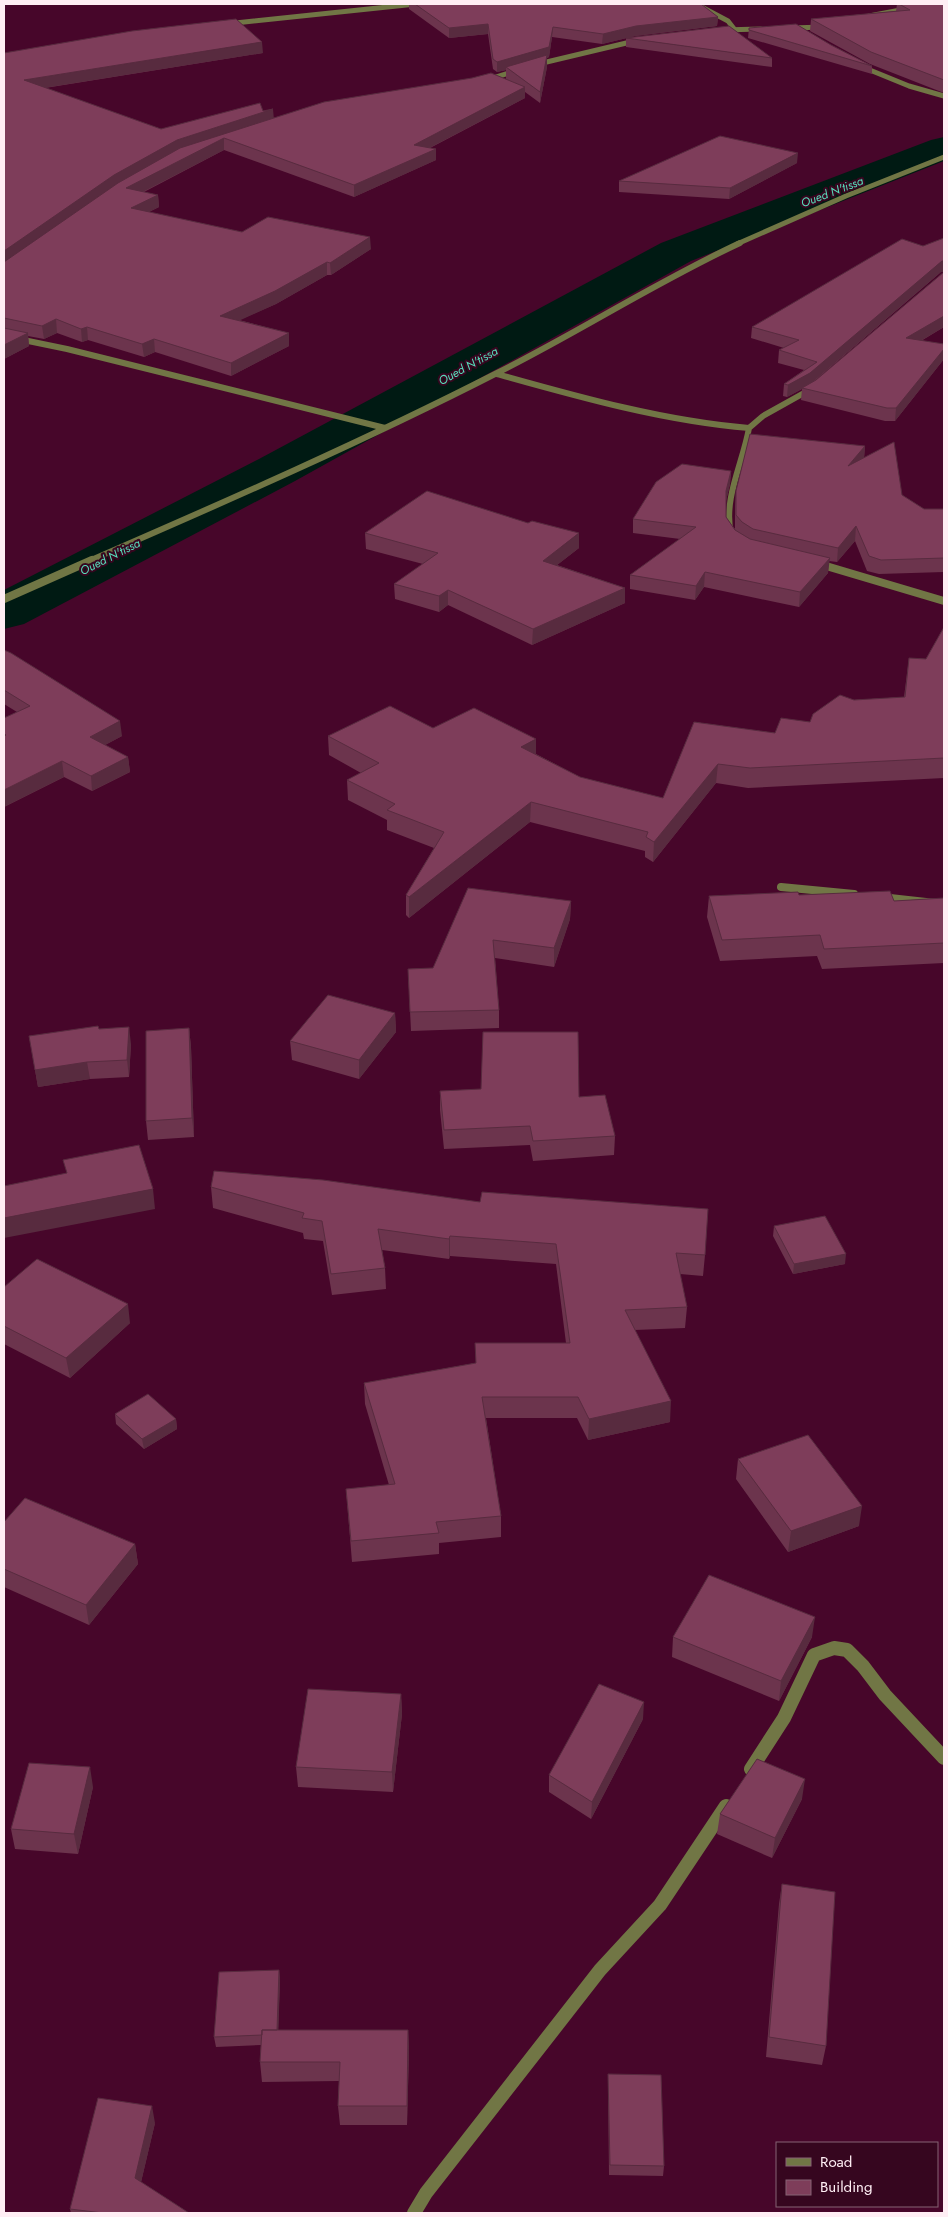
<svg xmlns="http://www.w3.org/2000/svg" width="948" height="2217" font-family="Jost,sans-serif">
<rect width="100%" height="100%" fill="#47062a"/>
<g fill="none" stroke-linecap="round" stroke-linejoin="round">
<path fill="#001a13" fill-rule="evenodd" d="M944 137V161L691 261 295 481 24 624 4 629V590L259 459 661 243 931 140Z"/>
<path stroke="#717645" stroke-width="5" d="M696 4 728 21 735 30
M869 16 932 4
M226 24 416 4
M791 28 824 27
M721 30 761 29
M534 65 639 40
M860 66 909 86 944 96
M487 80 518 70
M737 244 846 196 944 157"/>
<path stroke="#717645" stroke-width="6" d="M4 336 67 349 385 428
M497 374C579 397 664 421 749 428 743 463 723 498 731 534
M749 428 763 416 813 388
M89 561C227 501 364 441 497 373 579 332 656 282 740 243"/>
<path stroke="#717645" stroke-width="8" d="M816 563 944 601
M4 599 92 560
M781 887 854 894
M881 897 944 904"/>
<path stroke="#717645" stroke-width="14" d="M751 1769 784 1718 814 1655 834 1648 847 1650 863 1666 885 1695 944 1758
M414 2213 426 2193 600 1970 660 1905 726 1806"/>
</g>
<path fill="#6c344d" d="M409 4H701L718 17 717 26 635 36 602 44 552 37 549 57 547 58V67L540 103 525 92V98L430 148 436 149V160L354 197 224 150 144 192 158 195 159 207 149 212 242 232 371 249 331 275H327L276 304 239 320 289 333V346L231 376 155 352 144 357 88 340 82 342 57 333 44 339 28 336 29 346 4 359V53H263L45 88 161 129 263 111 274 118 508 80 506 79V70L497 72 493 69 488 34 449 38 409 9Z
M897 4H944V93L870 64 810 31 811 19 896 11Z
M749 28 831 45 872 66V74L748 38Z
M626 38 772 58V67L626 47Z
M797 163 729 199 619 192V181Z
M941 272 811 384 816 380 944 272V327L921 341 944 344V359L895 421H885L801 400 802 389 787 397 783 396 784 384 804 370 778 363 779 350 784 348 751 338 752 327Z
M865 446 864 458 902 495 924 509H944V572L879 574 867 571 855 541 837 562 829 561 828 573 799 607 704 587 695 600 630 589V575L680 539 633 533V519L731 471 730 484 726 501V517L735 529V506L736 491Z
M365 533 579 548 557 565 625 588V603L532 645 448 605 439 612 395 599 394 584 423 564 366 549Z
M944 627V778L748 788 716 783 653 862 645 857V851L530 822 409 918 406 915V895L434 848 387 830V820L348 800 347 780 361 773 329 755 328 736 433 728 536 754 580 777 663 798 694 722 775 733 810 722 854 700 904 697 909 658 926 659Z
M4 650 122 736 105 745 128 757 130 772 92 791 64 777 4 807V718L17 712 4 704Z
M799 895 894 901 944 898V963L822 969 817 956 720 961 707 917 709 896Z
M571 901 570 919 554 967 495 958 499 1010V1028L411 1031 408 969 433 968Z
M395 1013 396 1032 359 1079 292 1060 290 1041Z
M189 1028 191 1047 194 1137 148 1140 146 1121Z
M99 1029 131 1044 129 1077 90 1079 38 1087 29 1036Z
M440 1091 579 1097 615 1136 614 1155 533 1161 530 1145 444 1149 440 1110Z
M211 1187 705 1255 703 1276 680 1274 687 1307 685 1328 635 1330 670 1422 588 1440 577 1418H486L501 1516V1537L439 1543V1554L352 1562 346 1489 389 1485 365 1404 364 1383 475 1363 566 1343 556 1264 450 1256 449 1259 382 1250 385 1268 386 1289 332 1295 323 1241 304 1239 303 1233 213 1208Z
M774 1226 845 1264 793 1274 773 1236Z
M4 1287 130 1323 70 1378 4 1344Z
M115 1414 176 1419 177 1429 144 1449 116 1424Z
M738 1459 859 1526 788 1552 736 1479Z
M4 1522 135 1544 138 1564 89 1625 4 1587Z
M673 1637H812L779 1701 672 1657Z
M401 1694 402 1714 393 1792 298 1787 296 1767Z
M643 1719 591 1819 549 1792V1775Z
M93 1787 78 1854 15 1849 11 1829Z
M802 1799 772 1858 717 1834 720 1814Z
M782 1884 826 2046 822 2065 766 2057 779 1904Z
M279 1970 280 1980 278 2030H408L409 2050 407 2125H340L338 2106 339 2081 262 2082 260 2062 261 2045 216 2047 214 2037Z
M608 2074 664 2166 663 2176 609 2175 608 2084Z
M155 2123 141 2182 189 2213H71L70 2209Z"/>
<path fill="#582b3f" d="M718 17 717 26 635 36 602 44 603 34 636 26Z
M488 24V34L449 38V28Z
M553 27 552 37 549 57 547 58V67L540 103V92L506 67V70L497 72V62Z
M262 42 263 53 25 91 24 80Z
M525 87V98L414 156V145Z
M273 109 274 120 178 152 4 265V251L114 175 177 140Z
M224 138V150L127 200 126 188Z
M436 149V160L354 197V185Z
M798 153 797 163 729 199 730 188Z
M158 195 159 207 132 220 131 208Z
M370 237 371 249 331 275 330 263Z
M942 261H944V272H941L809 385 787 397 788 385Z
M327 262V275L276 304 221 329 220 316Z
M944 316V327L905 350 906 338Z
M56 319 57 333 44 339 42 326Z
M87 327 88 340 82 342 81 329Z
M28 333 29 346 4 359V345Z
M289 333V346L231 376V363Z
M154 339 155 352 144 357 142 344Z
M944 349V359L895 421 896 408Z
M865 446 864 459 848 466Z
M731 471 730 484 725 505 726 491Z
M856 526 855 541 837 562 838 548Z
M579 533V548L543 576V561Z
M830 558 828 573 799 607 800 592Z
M705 572 704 587 695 600 696 586Z
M625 588V603L532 645 533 629Z
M448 590V605L439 612V596Z
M120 721 122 736 92 752 90 737Z
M536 739V758L521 747Z
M128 757 130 772 92 791 91 776Z
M62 761 64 777 4 807V790Z
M718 764 716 783 653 862 654 842Z
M531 802 530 822 409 918V897Z
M571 901 570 919 554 967V948Z
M395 1013 396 1032 359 1079V1060Z
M129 1027 131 1044 129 1077 127 1060Z
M189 1028 191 1047 194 1137 192 1118Z
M87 1062 90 1079 38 1087 35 1070Z
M153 1189 155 1209 4 1238V1218Z
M450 1236V1256L449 1259V1239Z
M846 1254 845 1264 793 1274 794 1264Z
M128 1304 130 1323 70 1378 66 1358Z
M671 1401 670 1422 588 1440 589 1419Z
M176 1419 177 1429 144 1449 142 1439Z
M862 1506 859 1526 788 1552 791 1531Z
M135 1544 138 1564 89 1625 86 1605Z
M815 1617 812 1637 779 1701 781 1681Z
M401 1694 402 1714 393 1792 392 1772Z
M644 1702 643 1719 591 1819 592 1802Z
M90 1767 93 1787 78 1854 74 1834Z
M805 1779 802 1799 772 1858 775 1838Z
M279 1970 280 1980 278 2045 277 2035Z
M408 2030 409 2050 407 2125V2106Z
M152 2106 155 2123 138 2195 135 2178Z"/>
<path fill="#7e3d5a" stroke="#582b3f" d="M415 4H701L718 17 636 26 603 34 553 27 549 47 497 62 493 59 488 24 449 28Z
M899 4H944V80L871 52 811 19 910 10Z
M236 19 262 42 24 80 161 129 260 103 263 111 273 109 177 140 114 175 4 251V53L132 31Z
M796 24 831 45 872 66 749 30V28Z
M729 26 772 58 626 38Z
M547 55 540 92 506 67Z
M491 73 525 87 414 145 436 149 354 185 224 138 126 188 158 195 131 208 242 232 268 217 370 237 330 263 327 262 275 291 220 316 289 333 231 363 154 339 142 344 87 327 81 329 56 319 42 326 4 318V262L118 183 180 148 324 102 472 78Z
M720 136 798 153 730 188 619 181Z
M944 238V261H942L810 373 788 385 784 384 817 362 779 350 799 340 752 327 902 239 923 246Z
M944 272V316L906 338 944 344V349L896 408H887L802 388 816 380Z
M4 328 28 333 4 345Z
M750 434 865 446 848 466 894 442 902 495 924 509H944V558L881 560 869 556 856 526 838 548 753 529 742 522 736 515V491Z
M682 464 731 471 726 491V517L735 530 750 539 830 558 800 592 705 572 696 586 630 575 696 527 633 519 656 482Z
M427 491 528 523 532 521 579 533 543 561 625 588 533 629 448 590 439 596 394 584 438 553 365 533Z
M944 627V758L750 768 718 764 654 842 646 837 648 832 531 802 409 897 406 895 444 832 387 810 395 804 347 780 379 763 328 736 390 706 433 728 474 708 536 739 521 747 580 777 663 798 694 722 775 733 781 718 810 722 813 714 840 695 854 700 905 697 909 658 926 659Z
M4 650 11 653 120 721 90 737 128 757 91 776 62 761 4 790V736L6 735 4 734V718L30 706 4 690Z
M468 888 571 901 554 948 493 940 499 1010 410 1012 408 969 433 968Z
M890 891 894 901 944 898V943L824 949 820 935 722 940 709 896 798 892 799 895Z
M328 995 395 1013 359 1060 290 1041Z
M98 1026 99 1029 129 1027 127 1060 87 1062 35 1070 29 1036Z
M189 1028 192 1118 146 1121V1031Z
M483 1032H578L579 1097 605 1095 615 1136 533 1141 530 1126 444 1130 440 1091 481 1089Z
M139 1145 153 1189 4 1218V1186L67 1173 63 1160Z
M214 1171 323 1180 480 1202 482 1192 708 1209 705 1255 676 1253 687 1307 625 1310 671 1401 589 1419 578 1397H482L501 1516 436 1522 439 1533 351 1541 346 1489 395 1484 364 1383 476 1363 475 1343H570L556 1244 450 1236 449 1239 378 1229 385 1268 331 1274 322 1221 302 1218 304 1213 211 1187Z
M825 1216 846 1254 794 1264 774 1226Z
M37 1259 128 1304 66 1358 4 1326V1287Z
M148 1394 176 1419 142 1439 115 1414Z
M808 1435 862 1506 791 1531 738 1459Z
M25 1498 135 1544 86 1605 4 1569V1522Z
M709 1575 815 1617 781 1681 673 1637Z
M599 1684 644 1702 592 1802 549 1775Z
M308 1689 401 1694 392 1772 296 1767Z
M757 1759 805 1779 775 1838 720 1814Z
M29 1763 90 1767 74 1834 11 1829Z
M782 1884 835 1892 826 2046 769 2037Z
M279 1970 277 2030H262V2035L214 2037 219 1972Z
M262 2030H408L407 2106H338L340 2062H260Z
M608 2074 661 2075 664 2166 610 2165Z
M98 2098 152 2106 135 2178 189 2213H103L70 2209Z"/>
<g text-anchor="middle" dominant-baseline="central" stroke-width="4" stroke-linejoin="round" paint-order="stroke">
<g font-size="12" font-style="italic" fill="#58ddbb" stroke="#36061f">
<text transform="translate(832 192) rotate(-21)">Oued N'tissa</text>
<text transform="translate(468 366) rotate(-29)">Oued N'tissa</text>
<text transform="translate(110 557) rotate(-27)">Oued N'tissa</text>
</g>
</g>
<rect width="948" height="2217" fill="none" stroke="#ffeef4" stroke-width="10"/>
<rect x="776" y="2142" width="162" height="65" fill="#36061f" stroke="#866374"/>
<rect x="786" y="2158" width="25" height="8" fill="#717645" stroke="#866374"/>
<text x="820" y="2167" font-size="15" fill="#ffeef4">Road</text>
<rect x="786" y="2180" width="25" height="15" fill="#7e3d5a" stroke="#866374"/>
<text x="820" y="2192" font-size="15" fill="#ffeef4">Building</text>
</svg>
